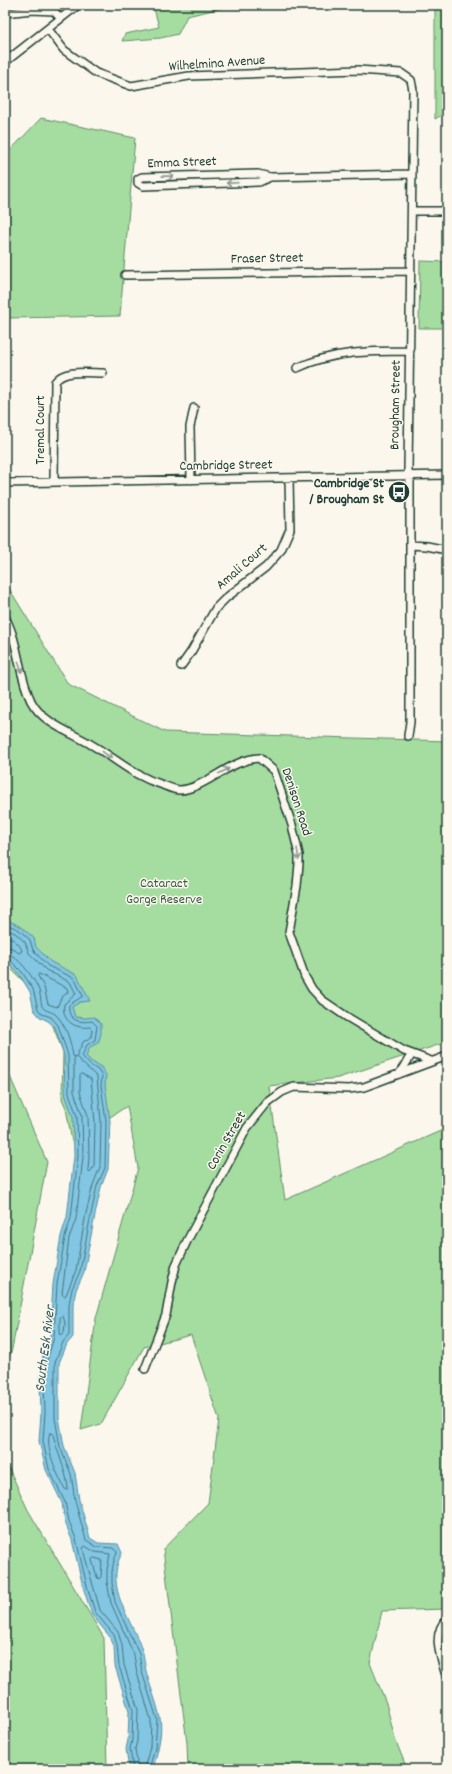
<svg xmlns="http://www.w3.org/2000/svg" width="452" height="1774" font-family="Dekko,sans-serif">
<rect width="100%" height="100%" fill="#fbf7ec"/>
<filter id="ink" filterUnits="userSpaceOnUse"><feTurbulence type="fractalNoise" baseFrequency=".025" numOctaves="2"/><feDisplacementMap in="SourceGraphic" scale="8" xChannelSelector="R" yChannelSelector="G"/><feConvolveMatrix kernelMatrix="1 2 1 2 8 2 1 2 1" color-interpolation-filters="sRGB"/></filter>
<g filter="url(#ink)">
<path fill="#a5dca0" stroke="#628c6a" d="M153 5H235L187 16 178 34 161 38 122 41 125 34 159 27Z
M435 5H447V112L435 119Z
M41 118 135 138 120 316 9 318 5 311V156Z
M420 261 447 262V328H419Z
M5 582 68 684 165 732 447 741V1042L338 1078 269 1086 285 1200 447 1128V1609L382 1611 370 1663 386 1703 395 1739 407 1769H188L187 1743 163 1549 208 1503 219 1419 191 1335 144 1347 101 1424 81 1430 96 1318 138 1168 127 1106 72 1142 66 1108 62 1099 63 1052 51 1021 31 989 5 963Z
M5 1065 47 1162 12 1349 5 1368Z
M5 1460 28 1510 104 1638 107 1769H10L5 1730Z"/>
<path fill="#82c6e3" stroke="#5a8f9d" d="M5 919 20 926 34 938 36 947 51 962 77 975 90 1001 80 1002 72 1007 75 1017 85 1018 94 1017 101 1024V1034L98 1043 90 1047 86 1056 92 1062 101 1067 106 1075 105 1085 110 1121 108 1169 101 1187 95 1215 84 1272 76 1290 73 1305V1337L67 1344 59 1363V1418L64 1446 75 1473 79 1500 90 1538 98 1543 118 1544 122 1553C103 1588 133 1620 143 1653 144 1659 145 1665 146 1671 150 1687 157 1702 160 1718 163 1734 157 1753 153 1769H129L126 1749 128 1740 129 1711 115 1666 114 1646 110 1637 92 1615 83 1587 72 1540 65 1522 62 1503 46 1470 39 1441 41 1413 40 1383 42 1364 43 1355 50 1336 53 1284 61 1236 67 1217 74 1156 73 1117 65 1094 64 1055 55 1027 48 1021 40 1017 34 1010 30 992 19 974 5 960Z"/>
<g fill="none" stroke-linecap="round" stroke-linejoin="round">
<path stroke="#47747a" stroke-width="1" d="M5 924 18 929 30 940 33 950 48 966 74 978 83 996 69 1005C67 1021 80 1023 92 1021L97 1026 95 1040 87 1045 82 1056 90 1065 98 1070 102 1076 101 1085 106 1121 105 1168 97 1186 91 1214 80 1271 72 1289 69 1304V1335L63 1342 55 1362V1418L60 1447 71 1474 75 1501 86 1540 97 1547 114 1548 117 1552 114 1560 112 1571V1583L115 1602 139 1654 142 1672 157 1719 155 1748 149 1769
M5 929 15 933 25 942 29 953 46 970 70 982 76 994 64 1004C61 1021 75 1029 90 1027L92 1029 91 1037 83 1042 76 1057 73 1056C71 1042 66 1024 55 1014 51 1011 44 1011 42 1006 40 1000 41 993 38 988 34 978 16 953 5 953
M5 936C13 939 20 943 22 951L19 953 12 948 5 947
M5 958 9 959 22 972 33 989 38 1009 42 1014 51 1017 58 1025 68 1055 69 1093 77 1116 78 1156 71 1218 65 1237 57 1284 54 1337 46 1364 44 1383 45 1413 43 1441 49 1469 65 1502 69 1521 76 1539 87 1586 95 1612 114 1635 117 1645 119 1666 133 1710 132 1740 130 1749 133 1769
M39 974 67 988 68 992 61 998 57 1007 48 1004 44 987 38 976Z
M76 1057 97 1077 101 1121 100 1167 93 1185 86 1213 76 1270 66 1295 64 1296 62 1294 69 1238 76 1219 83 1157 82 1115 74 1092V1059Z
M82 1074 91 1079 95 1122 94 1166 90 1172 88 1170 89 1156 88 1116 80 1092V1076Z
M63 1316 65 1323 64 1333 61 1335 60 1333V1318Z
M50 1433 53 1434C57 1453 66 1469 68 1488L67 1490 65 1489C58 1476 44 1447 50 1433Z
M94 1558 102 1560 101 1577 99 1579 97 1577 92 1560Z
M138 1769 135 1749 137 1741 138 1710 124 1665 122 1645 118 1632 100 1610 85 1557 83 1548 85 1546 95 1552 110 1554 107 1570V1582L111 1603 134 1655 137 1673 151 1720 150 1747 144 1769"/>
<g stroke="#1f3d34" stroke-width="10">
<path id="minor" d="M5 13 32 10 54 11 60 18
M48 29 64 50 96 73 131 86 189 76 358 70 401 73 411 80 413 90 408 471 410 480V722L408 736
M5 62 78 5
M270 177 259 182 143 186 138 183V179L142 177 258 174 270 177 412 174
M412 211H447
M125 275 411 271
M297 368C333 351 371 351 410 351
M191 480 190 427 194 408
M54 482 55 382C63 369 89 373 103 373
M5 483 447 475
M410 545 427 546 447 550
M5 617C19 643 18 674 31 701 43 724 71 732 92 745 118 760 133 776 163 785 168 787 174 790 180 790 204 789 231 759 259 758L274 771 292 825 299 855V864L297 886 289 932 305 977 312 989 322 1000 347 1017 404 1051 431 1061
M181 666 191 652 216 608 226 598 266 567 281 550 290 529 289 478
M399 1074 412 1054
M145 1369 166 1315 172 1282 176 1265 187 1241 247 1128 267 1103 282 1092 294 1087 349 1089 364 1087 447 1056
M447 1619C430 1635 442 1660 447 1679"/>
</g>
<use href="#minor" stroke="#fbf7ec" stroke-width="7"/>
</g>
<defs><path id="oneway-shaft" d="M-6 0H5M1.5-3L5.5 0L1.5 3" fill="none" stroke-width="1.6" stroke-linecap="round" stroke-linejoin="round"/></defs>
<g stroke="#8d9a90">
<use href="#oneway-shaft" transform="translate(168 176) rotate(-1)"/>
<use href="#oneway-shaft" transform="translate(232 183) rotate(178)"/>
<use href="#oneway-shaft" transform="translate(20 667) rotate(75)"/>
<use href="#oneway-shaft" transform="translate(107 755) rotate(37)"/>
<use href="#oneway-shaft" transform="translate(224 771) rotate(-27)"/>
<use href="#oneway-shaft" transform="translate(298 854) rotate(81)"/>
</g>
</g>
<defs>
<g id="bus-disc" transform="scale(1.15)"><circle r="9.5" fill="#1f3d34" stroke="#fbf7ec"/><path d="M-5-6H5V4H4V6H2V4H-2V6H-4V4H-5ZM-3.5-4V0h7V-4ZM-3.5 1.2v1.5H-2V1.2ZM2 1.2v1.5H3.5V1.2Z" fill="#fff"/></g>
</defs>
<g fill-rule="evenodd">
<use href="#bus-disc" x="399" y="492"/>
</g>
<g text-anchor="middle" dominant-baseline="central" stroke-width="3" stroke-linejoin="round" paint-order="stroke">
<g font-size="14" fill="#1f3d34" stroke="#fbf7ec">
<text transform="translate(217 64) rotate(-4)">Wilhelmina Avenue</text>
<text transform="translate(182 163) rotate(-2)">Emma Street</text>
<text transform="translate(267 259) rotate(-1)">Fraser Street</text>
<text transform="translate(396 405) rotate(-89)">Brougham Street</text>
<text transform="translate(41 430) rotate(-90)">Tremal Court</text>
<text transform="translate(226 466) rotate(-1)">Cambridge Street</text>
<text transform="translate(242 567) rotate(-41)">Amali Court</text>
<text transform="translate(296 802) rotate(72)">Denison Road</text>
<text transform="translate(227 1141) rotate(-60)">Corin Street</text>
</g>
<g font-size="14" font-weight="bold" fill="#1f3d34" stroke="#fbf7ec" text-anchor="end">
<text x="384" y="484">Cambridge St<tspan x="384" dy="16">/ Brougham St</tspan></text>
</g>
<g font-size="14" fill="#3a5d4a" stroke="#fbf7ec">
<text x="164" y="884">Cataract<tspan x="164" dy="16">Gorge Reserve</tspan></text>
</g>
<g font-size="15" font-style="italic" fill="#385f60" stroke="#fbf7ec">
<text transform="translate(46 1349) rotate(-83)">South Esk River</text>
</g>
</g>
<rect width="452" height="1774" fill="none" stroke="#fbf7ec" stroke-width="20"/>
<rect x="10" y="10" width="432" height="1754" fill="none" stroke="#1f3d34" stroke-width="1.5" filter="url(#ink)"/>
</svg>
